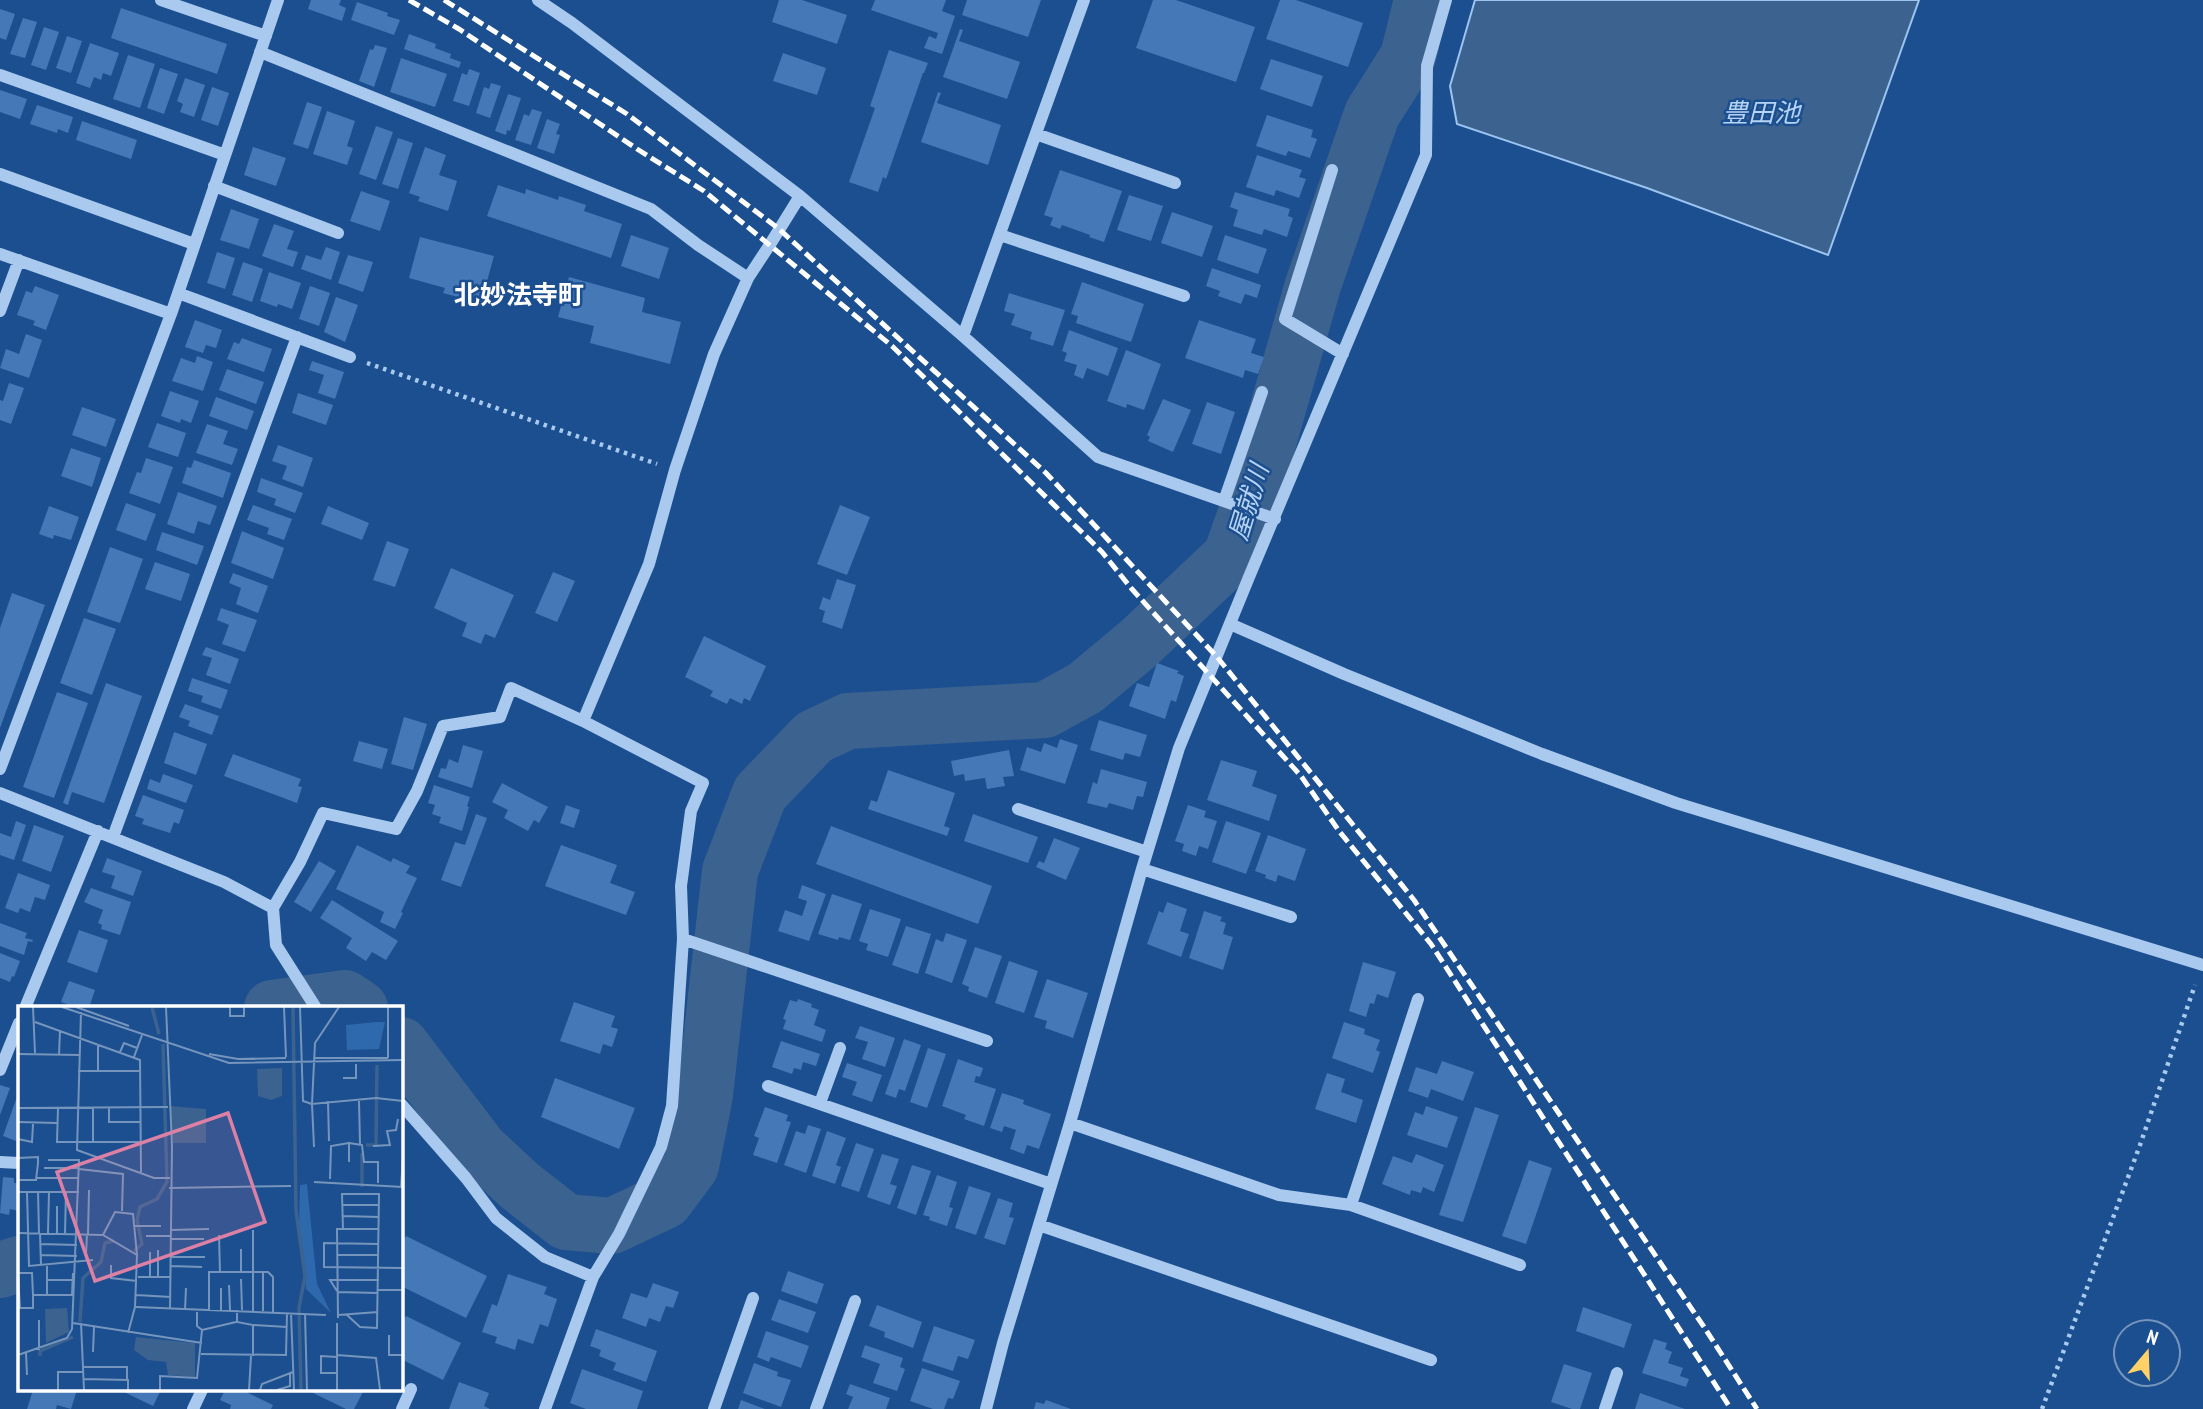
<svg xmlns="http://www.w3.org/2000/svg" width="2203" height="1409" font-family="'PT Sans Narrow','Noto Sans JP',sans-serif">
<rect width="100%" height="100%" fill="#1b4f8f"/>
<path fill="#3c6290" stroke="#9cc4f0" stroke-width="2" d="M1475 0H1919L1828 255 1647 188 1457 124 1450 86Z"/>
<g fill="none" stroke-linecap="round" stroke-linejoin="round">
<path stroke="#3c6290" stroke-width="56" d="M272 1008 345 998 360 1008
M401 1045 480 1149 520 1186 566 1222 612 1226 665 1201 691 1166 705 1095 730 871 760 793 814 737 848 721 1045 710 1085 688 1139 643 1231 556 1257 482 1313 285 1372 114 1408 57 1422 0
M0 1270 19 1264"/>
</g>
<path fill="#4478b7" d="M311 0H341L339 5 346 8 342 21 308 9Z
M779 0H802L847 15 837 44 772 22Z
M875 0H946L942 11 955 16 942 54 924 48 929 36 936 39 938 33 871 10Z
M967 0H1041L1028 37 962 15Z
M1153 0H1176L1255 27 1236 82 1136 48Z
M1280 0H1296L1363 23 1348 67 1266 39Z
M357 2 388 13 387 16 400 20 394 35 351 20Z
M121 8 227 44 217 74 111 38Z
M0 9 15 14 6 40 0 38Z
M23 18 37 22 25 58 10 54Z
M44 27 59 32 46 70 31 65Z
M960 29 963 30 959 41 1020 62 1007 99 943 77Z
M409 34 436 44 435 48 451 54 450 58 461 62 459 68 404 49Z
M67 36 82 41 71 73 56 68Z
M90 43 119 53 111 76 103 73 101 80 94 77 90 88 76 83Z
M375 45 387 48 374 87 359 81 370 49 373 50Z
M889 50 928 63 924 73H923L886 179 883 177 878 192 849 182 875 108 870 106Z
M783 53 826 68 817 95 773 81Z
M128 55 155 64 140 108 113 99Z
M401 58 447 74 435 107 390 92Z
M1271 59 1323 76 1312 107 1260 89Z
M160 68 178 74 164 114 147 108Z
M469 69 480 73 469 106 453 101 462 73 467 75Z
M185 78 205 85 194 117 180 112 183 104 177 101Z
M491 83 501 86 490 118 476 113 484 87 489 89Z
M212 87 229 93 218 126 201 120Z
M0 90 27 99 20 119 0 112Z
M938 92 941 93 937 103 1001 125 988 165 921 142Z
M508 94 521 98 510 131 507 130 506 135 495 131Z
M307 102 322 107 308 149 293 144Z
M37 105 73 117 68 133 58 129 57 133 30 124Z
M532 109 542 112 531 145 515 140 524 114 529 116Z
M327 111 355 121 347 146 353 148 347 165 313 154Z
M1267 115 1313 130 1311 137 1317 139 1310 158 1288 151 1286 156 1256 146Z
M547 119 560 124 556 134 560 135 554 154 537 148Z
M82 121 137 140 131 159 76 140Z
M376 126 393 132 376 180 359 174Z
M398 138 413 143 398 189 382 184Z
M253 147 286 158 276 186 244 175Z
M425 147 446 155 439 175 457 181 448 211 418 201 420 197 409 193Z
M1257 155 1302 170 1299 177 1306 179 1299 198 1276 190 1274 196 1246 187Z
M1060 170 1122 191 1104 242 1089 237 1090 235 1062 225 1060 229 1050 225 1053 218 1044 215Z
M498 185 525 194 526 189 558 200 559 196 586 205 584 211 622 224 611 258 487 216Z
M361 191 390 201 380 231 350 221Z
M1235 192 1290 209 1288 216 1293 218 1287 237 1264 229 1262 235 1233 226 1238 210 1230 207Z
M1129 195 1163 206 1151 241 1117 230Z
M231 209 259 219 249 249 220 240Z
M1172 212 1213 226 1202 257 1161 243Z
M274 224 294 231 287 249 298 252 293 267 262 256Z
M631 235 669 248 659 279 621 266Z
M1225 235 1267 249 1258 274 1217 260Z
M420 237 494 256 481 303 443 293 445 288 409 278Z
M326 247 340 252 331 280 301 269 306 255 321 260Z
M217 252 235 258 225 289 207 283Z
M348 255 373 262 363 292 338 283Z
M243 262 263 269 252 302 232 295Z
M1212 268 1261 285 1257 298 1245 294 1241 304 1218 296 1220 291 1206 286Z
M269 272 301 283 292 309 278 304 277 307 260 301Z
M569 277 645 298 642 312 681 322 670 364 590 343 594 326 558 317Z
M1082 282 1144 304 1131 342 1076 323 1078 316 1071 314Z
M35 286 59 295 46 330 33 325 35 321 17 315 26 291 32 293Z
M310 286 330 293 319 326 299 319Z
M1009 293 1065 310 1053 346 1030 339 1032 332 1011 325 1015 314 1004 311Z
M336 297 358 305 345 342 324 332Z
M195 320 222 330 216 348 206 345 203 353 185 347Z
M1199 320 1256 339 1251 353 1264 357 1258 374 1245 370 1243 378 1185 358Z
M1069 330 1118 348 1108 376 1087 368 1083 379 1074 375 1077 365 1064 361 1067 353 1062 351Z
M26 334 42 340 29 378 0 368 6 349 19 354Z
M242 338 272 349 264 372 227 359 234 342 239 344Z
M1126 350 1161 364 1144 410 1127 404 1126 408 1107 401Z
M197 356 213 362 203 391 172 381 181 358 195 363Z
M312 361 344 372 335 399 318 393 324 375 309 370Z
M227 369 264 382 256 404 219 390Z
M9 383 24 388 11 424 0 420V400L3 401Z
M170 391 199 401 191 423 181 419 180 423 161 416Z
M298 393 333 405 326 425 292 413Z
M216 397 254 411 247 430 209 416Z
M1163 399 1191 410 1173 452 1148 441 1150 437 1147 435Z
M1207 402 1235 412 1221 454 1192 444Z
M82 407 116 419 106 447 72 435Z
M157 423 186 433 178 457 148 447Z
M207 424 228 431 223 444 238 449 232 465 196 453Z
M278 445 313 458 303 487 282 479 287 466 272 461Z
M71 448 101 458 92 487 61 476Z
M146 458 173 467 160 504 129 493 137 472 141 473Z
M194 460 231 473 223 498 182 483 187 467 191 468Z
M261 478 303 493 295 513 274 505 276 499 257 492Z
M178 492 217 506 210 525 198 521 194 534 167 524Z
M126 503 156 514 146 541 116 530Z
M253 505 292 519 284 540 267 534 269 528 247 520Z
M840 505 870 517 847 575 817 564Z
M49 506 79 517 71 540 54 535 53 539 39 534Z
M328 506 369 523 362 540 321 524Z
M242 531 284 548 273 579 231 563Z
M162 532 204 546 197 565 156 550Z
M387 541 409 549 395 587 373 580Z
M110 547 143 559 120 623 87 612Z
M155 562 190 574 181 601 145 589Z
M451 568 514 595 495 638 485 634 481 644 462 636 467 623 434 608Z
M553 572 575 581 557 622 535 613Z
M233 573 268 586 258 613 236 604 241 588 229 583Z
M837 579 856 585 842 629 822 622 825 611 819 609 823 597 830 600Z
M12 593 45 605 0 728V628Z
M221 608 257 620 245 652 222 644 229 625 217 620Z
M84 618 116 629 92 695 60 683Z
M704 636 766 666 750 701 744 698 742 704 730 698 727 704 710 696 713 691 685 677Z
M206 647 239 659 230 684 206 675 212 658 202 655Z
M1157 663 1179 671 1177 673 1184 676 1176 702 1171 700 1165 719 1129 706 1137 683 1149 687Z
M192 678 228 690 221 709 201 702 203 696 188 691Z
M106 683 142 696 104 803 72 792 68 805 63 803Z
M57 692 88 703 54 798 23 787Z
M185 704 219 716 212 735 188 726 190 721 179 717Z
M404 717 427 724 413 770 391 764Z
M1099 720 1147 735 1140 757 1125 753 1123 760 1090 750Z
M174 732 207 744 196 775 164 763Z
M1060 739 1078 745 1065 784 1020 770 1027 747 1041 752 1044 743 1057 748Z
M359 741 388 749 382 769 353 761Z
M463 745 483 751 472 788 438 777 441 768 446 769 449 759 458 763Z
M1009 750 1014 776 1003 777 1005 786 987 789 985 778 965 781 964 774 954 776 951 761Z
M233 754 301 779 298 786 302 787 297 803 224 776Z
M1221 760 1257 771 1252 786 1277 795 1269 821 1207 800Z
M1101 769 1147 782 1143 797 1137 796 1133 810 1109 803 1107 808 1087 803 1093 782 1097 784Z
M888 770 955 793 944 826 950 828 947 836 868 809 871 800 877 802Z
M163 774 193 785 186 803 147 789 150 779 160 783Z
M502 783 548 807 539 823 534 820 528 831 504 818 508 810 492 802Z
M434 785 470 797 467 806 469 807 462 831 439 823 441 817 432 814 435 805 428 803Z
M143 795 184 810 179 824 174 822 170 833 142 824 144 819 135 816Z
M566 805 580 810 574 828 560 823Z
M1188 805 1206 811 1204 817 1217 821 1208 849 1199 846 1196 856 1182 851 1184 844 1175 841Z
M476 814 487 818 461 887 441 880 455 842 465 845Z
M973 814 1038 837 1028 863 964 841Z
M16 821 26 825 14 860 0 855V833L11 837Z
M1226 821 1261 833 1246 874 1212 862Z
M34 825 64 836 51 872 22 861Z
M831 826 992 886 978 924 816 864Z
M1268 835 1306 849 1295 881 1278 875 1276 882 1265 878 1266 875 1255 871Z
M1054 838 1080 848 1066 880 1036 867 1039 861 1044 863Z
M357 845 391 862 393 858 410 866 406 873 417 878 401 912 403 913 395 929 380 922 384 912 336 889Z
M561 845 617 865 610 883 635 892 626 915 545 886Z
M107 858 142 871 133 896 111 888 115 876 102 872Z
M319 861 336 871 311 912 294 902Z
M18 873 50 885 45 900 35 897 30 912 20 908 18 913 5 908Z
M802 885 826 894 809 941 778 931 785 910 802 916 807 901 798 898Z
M91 888 131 902 120 935 101 929 102 925 98 923 103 910 84 902Z
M832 894 862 904 850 940 839 937 838 940 818 934Z
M332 900 398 941 386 960 372 952 366 961 346 948 352 938 320 918Z
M1167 902 1187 909 1180 931 1189 934 1181 957 1147 944 1159 911 1163 913Z
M870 909 901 919 888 957 866 950 868 944 859 941Z
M1204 911 1222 917 1220 921 1226 923 1223 934 1233 937 1223 970 1189 958Z
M0 923 27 933 25 938 33 940 32 942 28 941 24 955 0 946Z
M906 926 931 934 918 974 892 965Z
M79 930 108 940 97 973 67 962Z
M946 933 967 940 952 983 925 973 936 939 943 942Z
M975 947 1002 956 987 998 968 991 969 987 962 984Z
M0 953 20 961 14 977 12 976 10 982 0 978Z
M1009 961 1038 971 1024 1013 995 1003Z
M1363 962 1396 972 1388 998 1377 994 1374 1004 1370 1003 1366 1017 1349 1011Z
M1047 979 1088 993 1073 1038 1045 1028 1047 1021 1034 1017Z
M69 981 95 990 89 1008H79L61 1002Z
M798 999 812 1004 811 1007 819 1010 814 1025 826 1030 822 1042 783 1029 786 1020 783 1019 790 1000 797 1002Z
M574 1002 615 1016 611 1027 618 1029 612 1047 603 1044 600 1054 560 1041Z
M1344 1022 1365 1029 1364 1034 1380 1040 1376 1050 1380 1052 1373 1073 1332 1058Z
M860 1026 895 1038 885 1067 862 1059 868 1042 855 1038Z
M904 1039 921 1045 905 1091 899 1089 896 1098 885 1094Z
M781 1041 820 1054 816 1066 803 1062 801 1070 794 1068 792 1074 772 1067Z
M928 1048 946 1054 927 1108 910 1102Z
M958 1059 983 1068 980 1077 976 1076 974 1082 996 1089 984 1126 964 1119 966 1115 942 1106Z
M1442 1061 1474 1072 1463 1101 1431 1089 1428 1098 1408 1091 1416 1067 1437 1074Z
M847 1063 882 1075 872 1102 852 1095 857 1082 842 1077Z
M1327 1073 1345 1079 1341 1092 1363 1100 1356 1123 1315 1109Z
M555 1078 635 1108 619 1149 541 1117Z
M0 1085 10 1088 0 1115Z
M19 1091V1132L16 1141 3 1136Z
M1002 1093 1024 1100 1023 1104 1051 1114 1039 1149 1027 1145 1024 1154 1010 1149 1016 1130 1004 1126 1002 1132 990 1128Z
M1426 1106 1458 1117 1447 1148 1407 1135 1415 1112 1423 1115Z
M765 1107 788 1115 786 1121 791 1122 777 1163 753 1155 759 1138 754 1136Z
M1475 1107 1499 1115 1463 1222 1439 1215Z
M808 1125 821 1129 806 1173 784 1165 796 1131 805 1134Z
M827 1131 846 1138 836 1165 841 1167 835 1184 812 1176Z
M856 1143 874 1149 859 1192 841 1186Z
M882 1154 899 1159 890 1184 897 1186 890 1205 867 1197Z
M1416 1154 1444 1165 1434 1192 1423 1187 1421 1193 1411 1190 1410 1195 1382 1184 1393 1156 1412 1163Z
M1529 1160 1552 1168 1526 1244 1502 1236Z
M912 1165 931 1171 916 1215 897 1208Z
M937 1175 957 1182 949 1207 953 1208 947 1226 929 1220 930 1217 923 1215Z
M3 1177 14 1178V1183H19V1211L10 1209 9 1215 0 1213Z
M969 1186 991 1193 976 1235 955 1228Z
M998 1198 1013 1203 1009 1217 1014 1218 1005 1245 984 1238Z
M406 1236 487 1276 466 1318 401 1286V1247Z
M788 1271 824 1284 817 1304 781 1291Z
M508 1274 547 1287 544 1294 557 1299 548 1327 540 1324 533 1344 518 1339 515 1350 495 1343 497 1337 482 1332 492 1304 497 1306Z
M653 1283 679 1292 673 1308 666 1306 660 1322 649 1318 646 1327 622 1318 631 1293 647 1298Z
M779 1299 816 1312 808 1333 771 1320Z
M877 1305 922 1322 913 1348 884 1337 885 1332 869 1326Z
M1583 1307 1632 1324 1624 1348 1576 1331Z
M406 1316 461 1343 443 1380 401 1359V1326Z
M934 1326 975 1340 968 1359 958 1356 953 1371 922 1361Z
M596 1329 657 1351 646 1382 613 1370 616 1363 599 1356 601 1350 590 1346Z
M766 1331 809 1346 801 1368 771 1357 769 1362 757 1357Z
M1654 1339 1667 1343 1665 1349 1672 1352 1668 1363 1683 1368 1680 1376 1689 1379 1686 1387 1642 1373Z
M865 1345 903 1358 900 1367 905 1369 897 1391 873 1383 880 1364 861 1357Z
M754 1363 778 1372 777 1376 791 1380 781 1407 743 1393Z
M1564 1364 1592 1373 1580 1409H1572L1551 1402Z
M922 1368 960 1381 953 1399 948 1398 944 1409H933L910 1401Z
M582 1369 643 1391 637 1409H586L570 1403Z
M459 1382 489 1393 484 1406 490 1409H449Z
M850 1384 890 1398 886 1409H848L853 1397 846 1394Z
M33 1390H77L71 1409 57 1405 56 1409H27Z
M120 1390H161L153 1406Z
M225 1390H242L273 1405 271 1409H230L231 1405 220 1400Z
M307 1390H364L354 1409H346Z
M1640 1393 1685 1409H1635Z
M741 1400 765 1409H738Z
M1046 1400 1071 1409H1034L1036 1402 1044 1404Z"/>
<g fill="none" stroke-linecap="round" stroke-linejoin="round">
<path stroke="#a9c9ee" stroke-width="4.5" stroke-dasharray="3.5 5" stroke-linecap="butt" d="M367 363 657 464
M2042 1409 2140 1145 2195 985"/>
<path stroke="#a9c9ee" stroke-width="12" d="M161 0 266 36
M538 0 572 23 800 196 963 336 1098 457 1275 519
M260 52 651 209 698 245 748 278
M0 75 225 155
M1036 134 1175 183
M1332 170 1285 319 1343 354
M0 174 194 244
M214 186 338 233
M1000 235 1184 296
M0 254 171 314
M178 293 350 357
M0 311 19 260
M963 336 1084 0
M1224 501 1262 392
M1230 624 1344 674 1542 754 1676 803 2203 965
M583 721 649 564 675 470 714 354 748 278 769 246 800 196
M0 769 171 314 278 0
M0 793 224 882 273 908 276 945 316 1008
M1018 809 1147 852
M113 837 297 337
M1142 869 1291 917
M273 908 300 862 323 813 396 829 417 791 443 726 500 717 511 688 583 721 703 783 691 811 681 886 683 939 672 1106 661 1147 619 1234 593 1277
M683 939 987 1041
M25 1008 98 831
M0 1070 19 1023
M768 1086 1051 1184
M820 1103 840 1048
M401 1104 466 1178 496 1218 545 1257 593 1277 545 1409
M1070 1123 1279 1195 1351 1205 1520 1265
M0 1162 19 1163
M1351 1205 1418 999
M1039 1225 1431 1360
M193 1409 202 1390
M402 1409 411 1389
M714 1409 753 1298
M816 1409 855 1301
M986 1409 1003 1343 1070 1123 1142 869 1179 748 1249 577 1426 155 1427 66 1446 0
M1605 1409 1617 1373"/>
<path stroke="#fff" stroke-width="5" stroke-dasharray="12 5" stroke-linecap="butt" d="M409 0 459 29 637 149 704 191 892 346 1102 552 1131 588 1301 776 1339 831 1431 944 1731 1409
M444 0 627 114 779 229 1046 473 1217 657 1414 900 1704 1327 1757 1409"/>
</g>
<g text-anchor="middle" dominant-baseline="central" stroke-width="5" stroke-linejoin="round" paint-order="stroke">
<g font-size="26" font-style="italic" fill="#b5d3f5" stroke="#1b4f8f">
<text x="1761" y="112">豊田池</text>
<text transform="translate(1248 502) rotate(-73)">屋就川</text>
</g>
<g font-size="26" font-weight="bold" fill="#fff" stroke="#1b4f8f">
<text x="519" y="294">北妙法寺町</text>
</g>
</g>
<g transform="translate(18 1006)">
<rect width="385" height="385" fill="#1b4f8f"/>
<path d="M358 16H367L361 43 329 44 328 19ZM289 178 299 278 313 307 288 283 281 217 282 179Z" fill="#2e69ad"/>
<path d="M264 62V90L253 94 240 90 239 63ZM152 100 188 103V137H155ZM49 302 51 326 28 337 27 303ZM118 331 177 337V371L150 369 148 356 130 354 116 344Z" fill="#3c6290"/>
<path fill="none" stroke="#3c6290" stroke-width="3.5" d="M134 1 141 28M275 1 278 205 287 270 281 302 283 384M348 139H358L359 59M344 147V181M116 245 124 238 119 214 122 201 139 193 149 176 145 38M62 316 65 272 83 256 87 237 96 235M22 350V345L55 331"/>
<path fill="none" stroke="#7695bc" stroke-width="2" d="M15 1 17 47M44 1 211 57 385 54M58 1 111 20M148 1 154 140 152 304M212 1V10H226V1M266 1 268 51M282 1 285 95 294 98 296 141M321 1 297 37 294 98 358 92 385 95M370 1V52M63 6 59 144 136 172H152M17 16 122 54 123 166M102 46 106 37 119 42M0 48 61 49M191 48 220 53 268 52M41 49 42 24M116 51 124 29M296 52H370M60 65H123M80 65V38M325 72H338V58M310 95 311 135M341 95 342 138M75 101V136M91 101V116H123M0 102 150 101M40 102 39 136H123M0 116 39 117M0 133 14 136 15 118M355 140 372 139 369 125 378 124 380 113M0 152 20 151V157L18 174H0M331 156V137L344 139 346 156H360V177M26 162H61M61 163 105 168 104 205M19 172H61M312 173 313 140 331 137M296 176 385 181M383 181 385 151M151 182 273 180M20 185 21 227M0 186H61M9 186 11 260 75 254M324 199H361M325 210 361 211M117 220H143M325 223 324 188H361L359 322 342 321 329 309M152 224 191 223M235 224V305M0 227 85 229 119 249 117 301 110 327M22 227 23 259M30 227 31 186M39 227V200M47 227 48 186M70 228 71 184M85 229 97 206 115 208 119 249M201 229 202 267M128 230H152M152 233H186M22 238 59 239M361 238 306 237V261L385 262M223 243V267M22 249 59 250M68 249 69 228M319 249H361M153 251H187M93 259V272L119 275M29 260V289M153 260 184 261M0 267 2 302H15V289H54L55 267M1 267H14L15 289M120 271H153M132 271V246M140 271V244M223 273 224 304M29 274H55M211 279 212 304M203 282V304M360 284H385M319 285 312 274H361M319 286 360 287M118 289 153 291M118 301 308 309M167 304 168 282M219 304V316L235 319V350M191 305V266H250L255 271V306M245 305V266M273 307 276 384M287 308 289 384M320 309 360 306M320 312 319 223H361M21 314V344M55 317 184 337M63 317 66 384M235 319 269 321M184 324 218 316M371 329V349H385M75 346 76 321M8 347 9 369M183 348 268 349 269 307M0 349 49 332 54 323 61 154H30M319 349 358 352 362 384M319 351 303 350V367H319M65 361H109V374M66 373 110 374V384M40 384V366H65M142 384V370L179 372 184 324 179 320V306M231 384 233 350M242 384 244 378 275 366M259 384 272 380V367M319 384V317"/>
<path fill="#dd80a5" fill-opacity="0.15" stroke="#dd80a5" stroke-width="3.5" d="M210 107 247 216 77 275 39 166Z"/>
<rect width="385" height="385" fill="none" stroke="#fff" stroke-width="3.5"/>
</g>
<g transform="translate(2147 1353) rotate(19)"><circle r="33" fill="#1b4f8f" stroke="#7695bc" stroke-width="2"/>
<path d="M0-5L12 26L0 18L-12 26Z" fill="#ffd166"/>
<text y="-10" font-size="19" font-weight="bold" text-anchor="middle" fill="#ffffff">N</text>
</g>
</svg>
